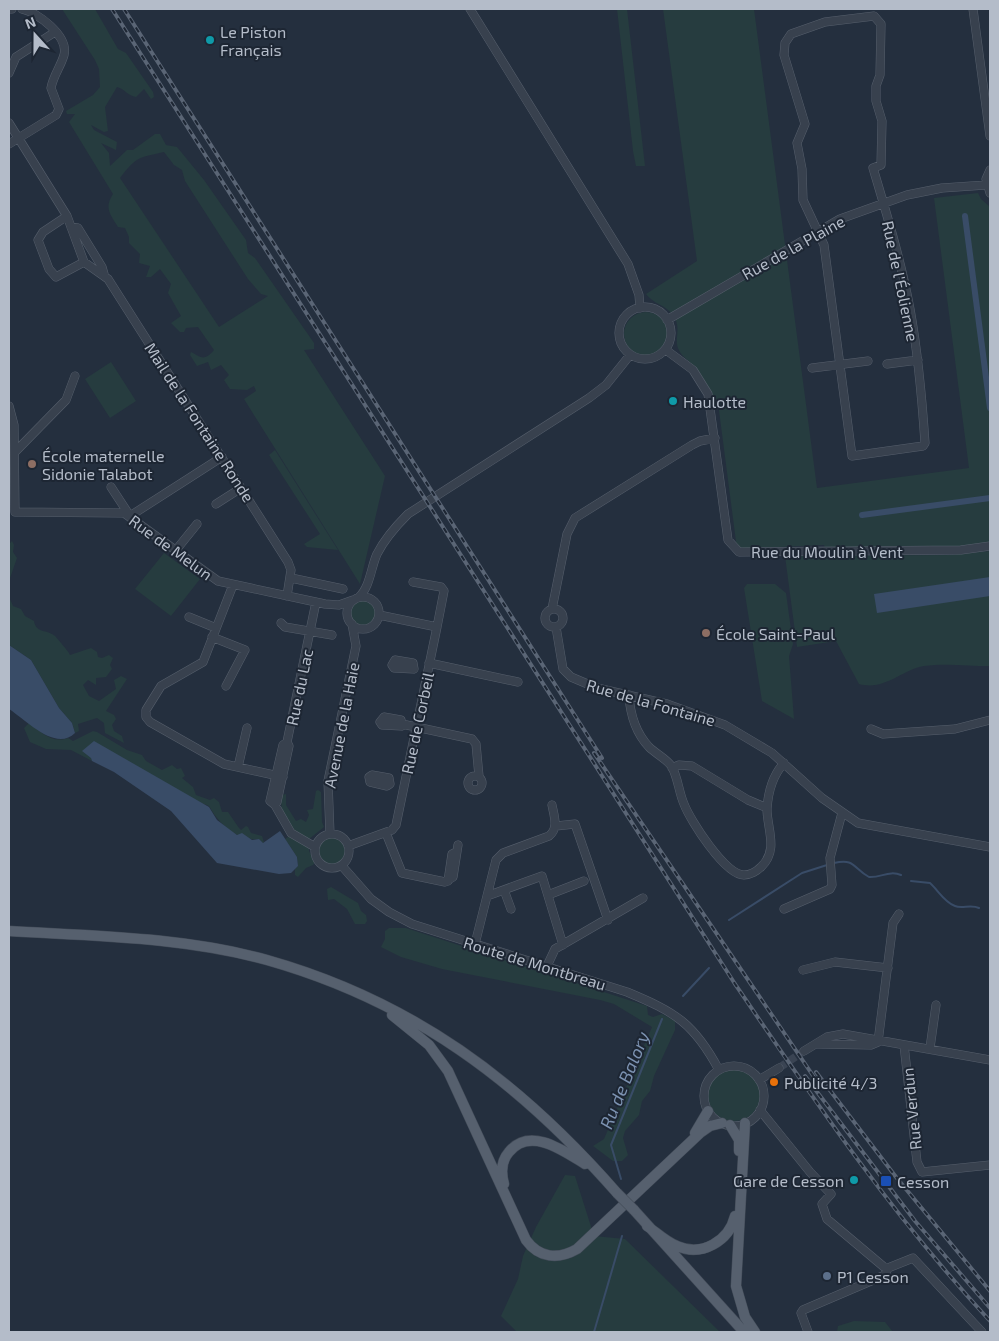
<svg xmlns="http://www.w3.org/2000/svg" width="999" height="1341" font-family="'Exo 2',sans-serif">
<rect width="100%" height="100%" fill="#242f3e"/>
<path fill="#263c3f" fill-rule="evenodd" d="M62 9H95L118 49 126 53 153 92 154 97 151 99 144 89 136 97C128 96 125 89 117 87L105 107 108 131 104 132 91 125 94 130 117 142 116 150 101 143 109 153 110 166 127 150H133L155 134H160L166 145 177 147 204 180 246 240 248 253 255 258 314 343V349L304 350 385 476 360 584 244 399 256 391 254 386 247 390 230 389 224 380 229 375 221 365 211 370 208 362 197 366 190 355 191 352C201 357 204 362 214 350L198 327 186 328 184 332H180L171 323 181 316 168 293 171 284 160 269 151 277H146L150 266 139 263 140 254 129 243V237L125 228 118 227C110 214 104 208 113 194L69 122 75 114H67L66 111 93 95 100 87 99 69 95 60ZM164 152 174 165 182 170 185 181 248 279 261 294 268 296 219 327 120 178C137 156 138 158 164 152Z
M617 9H627L645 166H636L633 151Z
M663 9H754L817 488 969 468 934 198 978 193 981 199 990 207V543L969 547 825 548 824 545 737 549 718 403C708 395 705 378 696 368 689 360 682 358 678 348 674 338 682 328 673 315 666 305 653 304 646 294L697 261Z
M624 334a22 22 0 1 1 44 0a22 22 0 1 1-44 0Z
M111 362 136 401 110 418 85 379Z
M275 450 338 550 307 547 304 544 320 534 269 455Z
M12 541 14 545 13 552 17 558 9 581V544Z
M990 551V666C969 666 945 663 924 666 901 670 885 691 859 684L836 641 797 647 785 556 948 555Z
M164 553 200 579 171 616 135 589Z
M747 584H775L786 593 793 644 789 656 794 719 762 701 744 588Z
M9 597 13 606 21 609 25 616 34 621C36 634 47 629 55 636 56 637 70 653 70 655L91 648 97 652 98 657 102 658 109 655 113 658 110 665 112 669 106 677 96 678V685L88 680 83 685 89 696 99 701 116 689 114 680 121 676 127 679 106 711 114 715 116 719 112 725 114 731 122 736 124 743 105 733 104 723 97 718 78 724 79 731 75 733 72 723 59 708 31 660 9 645Z
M350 612a13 13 0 1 1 26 0a13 13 0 1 1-26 0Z
M29 723C41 732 52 744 68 738L73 741 93 731 97 732 127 750 142 755 146 761 162 770 172 765 177 769 181 768 185 776 182 778 193 787 196 795 210 800 214 798 219 802 222 812H228L239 828 241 830 246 826 248 827 251 833 262 836 264 842 263 843 259 839C237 841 219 824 209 806L91 758 92 761 71 750 46 749 30 742 24 728Z
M318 790 321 792 322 822 324 827 309 839V851L315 862 313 865 306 868 298 877 295 875V869L298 866 297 857 285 839 291 835C286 822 279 809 282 795L286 794V805L296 821 301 819 306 822 309 815 307 810 313 809 316 791Z
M319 851a13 13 0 1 1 26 0a13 13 0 1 1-26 0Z
M331 887 358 903 361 911 366 915 367 921 365 924H355L347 909 334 899 328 900 327 889Z
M389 928H406L647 1006 648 1015 653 1017 662 1014 675 1021V1030L654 1076 650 1091 642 1101 639 1115 625 1131 623 1138 628 1155 622 1161H613L593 1146 604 1139 652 1027 614 1004 600 1000 442 969 401 957 381 947 385 939V931Z
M708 1095a26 26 0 1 1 52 0a26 26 0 1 1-52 0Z
M565 1175 575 1176 594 1236 625 1239 720 1332H517L501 1316 518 1279 523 1256 536 1227Z
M854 1321 885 1322 893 1332H837L838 1326Z"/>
<path fill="#394c67" d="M990 577V596L877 613 874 594Z
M9 645 31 660 59 708 72 723 75 733C56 752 27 721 9 709Z
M94 741 209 807 217 820 237 835 242 833 252 840 259 839 263 843 280 831 297 857 298 866 291 873 279 874 217 863 171 811 114 772 92 761 91 758 82 751Z"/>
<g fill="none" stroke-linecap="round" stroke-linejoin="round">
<path stroke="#394c67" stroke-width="2" d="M834 863C855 858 853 868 869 877 881 878 889 870 901 875
M911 881 930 883C938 890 944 902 955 906 962 909 971 904 979 908
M729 920 802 873 827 865
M683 996 709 968
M621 1179 611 1145 662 1019
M594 1332 622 1236"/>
<path stroke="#394c67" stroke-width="6" d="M965 216 990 408
M862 515 990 498"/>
<path stroke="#3a4453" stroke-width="8" stroke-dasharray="8 4" stroke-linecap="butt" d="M779 1068 804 1051"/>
<g stroke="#565f6c" stroke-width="9">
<path id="minor" d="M9 9H12
M470 9 628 264 639 295 640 308
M973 9 990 136
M874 16 881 24 880 75 876 86V101L882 121 881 165 873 168C887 215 901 261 910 309 918 353 922 398 925 443L923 446 852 456 824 245 803 200 802 169 797 143 805 124 784 55 785 43 791 34 825 22Z
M9 73 16 57 55 32
M9 123 67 216 84 262 108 279 288 562 291 570 287 596
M9 144 56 115 59 109 51 88C53 76 61 66 64 55 69 36 37 12 22 9
M990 170 986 179 990 193
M67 216 43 232 38 240 49 269 56 277 84 262
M71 227 78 228 102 267 104 274
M619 333a26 26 0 1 1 52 0a26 26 0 1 1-52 0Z
M667 320 840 219 907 195 942 188 986 185
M666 350 693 370 708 394 728 540 739 552 961 550 990 546
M887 364 918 360
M812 368 868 361
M9 406 14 425 15 512
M15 452 66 400 75 376
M111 487 130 516
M216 504 241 488
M15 512 124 513 218 581 325 604 339 605 353 600
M130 516 222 457
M176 550 197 524
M291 578 343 589
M413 582 441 587 444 591 437 627
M233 585 203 662 161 686 146 710V717L150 722 224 764 283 777
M359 597C370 587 371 567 377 554 385 538 396 526 408 514L589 398 606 385 630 355
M347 613a16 16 0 1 1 32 0a16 16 0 1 1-32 0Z
M545 618a9 9 0 1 1 18 0a9 9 0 1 1-18 0Z
M552 609 567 534 575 518 692 445 700 441 715 438
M189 617 216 628
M281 623 285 627 332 635
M556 627 563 669 571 677 597 688 667 704 725 725 772 753 822 798 858 823 990 847
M212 637 245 650 226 686
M395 660 413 663 414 669 394 668 392 665Z
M429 663 518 682
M629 695C630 713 636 733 649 747 656 754 667 759 672 767 678 778 679 793 684 804 690 820 725 875 744 875 750 875 757 871 761 867 779 850 767 829 767 809 768 793 773 775 784 763
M384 717 401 720 402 726 382 725 380 722Z
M402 724 472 739 476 744 479 776
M871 729 883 734 955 729 990 720
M238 767 247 728
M672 768 679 765 692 766 748 800 767 808
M372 775 389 778 390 784 387 786 370 782 369 777Z
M468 783a7 7 0 1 1 14 0a7 7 0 1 1-14 0Z
M275 805 270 801 283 745 287 742
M556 826 575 824 608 920
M386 833 402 873 445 882 453 877 458 845
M315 851a17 17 0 1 1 34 0a17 17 0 1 1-34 0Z
M330 834 328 781 356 646 352 624
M348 846 392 830 396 825 437 627 379 615
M315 847 291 833 275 805 277 802 289 746 287 742 316 602
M342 866 371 899 389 912 412 924 627 992C675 1012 694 1023 719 1070
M448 881 452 854 456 852
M504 890 511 909
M548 895 584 881
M487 896 542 876 563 945
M784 909 830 889 832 885 830 858 842 813
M475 944 496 860 503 853 549 836C559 828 554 816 552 805
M547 966 555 949 643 898
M803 970 835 962 888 968
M878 1042 893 923 899 914
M818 1044 871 1045 878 1042
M904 1045 917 1162 922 1172 990 1165
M930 1048 936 1005
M804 1051 827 1037 843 1034 990 1060
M704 1096a30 30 0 1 1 60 0a30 30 0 1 1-60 0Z
M759 1080 779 1068
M760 1110 810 1172 831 1194 822 1204 827 1219 884 1267 888 1268 913 1258 982 1332
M808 1332 801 1313 803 1310 885 1275 888 1268"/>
</g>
<g stroke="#414a57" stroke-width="11">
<path id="major" d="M9 931C94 936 185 937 267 960 412 1001 519 1081 617 1193
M392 1015 429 1045 448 1071 526 1240C539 1258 558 1260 577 1249L700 1133 710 1126 722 1123
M745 1123 736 1286 745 1317 755 1332
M730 1125 739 1140V1151
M695 1133 708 1111
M504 1184C501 1173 501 1161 509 1152 530 1126 564 1151 585 1164
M634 1210 744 1332
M647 1226C656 1232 666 1242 677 1246 702 1257 729 1241 735 1216"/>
</g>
<use href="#minor" stroke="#38414e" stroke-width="8"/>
<use href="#major" stroke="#56606e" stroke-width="10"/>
<g stroke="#5a6575" stroke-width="4">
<path id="rail" d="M112 9 735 984C816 1103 892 1215 990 1321
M124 9 602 758
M594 753 816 1080
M816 1072 896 1177 990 1291
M805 1076 915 1221 990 1308"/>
</g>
<use href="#rail" stroke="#1d2633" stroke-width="2" stroke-dasharray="5.5" stroke-linecap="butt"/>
<g stroke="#414a57" stroke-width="11" stroke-linecap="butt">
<path id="major-bridge" d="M617 1193 634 1210"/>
</g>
<use href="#major-bridge" stroke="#56606e" stroke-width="10"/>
</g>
<g fill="#0f9aa8" stroke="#1d2633" stroke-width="2">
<circle cx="210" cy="40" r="5"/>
<circle cx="673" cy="401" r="5"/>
<circle cx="854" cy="1180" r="5"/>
</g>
<g fill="#8d6e63" stroke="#1d2633" stroke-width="2">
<circle cx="32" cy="464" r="5"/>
<circle cx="706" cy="633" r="5"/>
</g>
<circle fill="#e8710a" stroke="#1d2633" stroke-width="2" cx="774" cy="1082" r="5"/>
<rect fill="#1a4fb4" stroke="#1d2633" stroke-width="2" x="880" y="1175" width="12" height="12" rx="2.5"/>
<circle fill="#5c6f8a" stroke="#1d2633" stroke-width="2" cx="827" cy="1276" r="5"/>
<g text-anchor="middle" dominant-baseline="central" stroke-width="4" stroke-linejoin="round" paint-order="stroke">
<g font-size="16" fill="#b4bcc9" stroke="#1d2633" text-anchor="start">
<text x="220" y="31">Le Piston<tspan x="220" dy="18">Français</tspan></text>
<text x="683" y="401">Haulotte</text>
<text x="42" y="455">École maternelle<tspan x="42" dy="18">Sidonie Talabot</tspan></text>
<text x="716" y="633">École Saint-Paul</text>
<text x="784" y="1082">Publicité 4/3</text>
<text x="844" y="1180" text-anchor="end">Gare de Cesson</text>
<text x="897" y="1181">Cesson</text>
<text x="837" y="1276">P1 Cesson</text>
</g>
<g font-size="16" fill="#b4bcc9" stroke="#1d2633">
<text transform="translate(793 247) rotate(-29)">Rue de la Plaine</text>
<text transform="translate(901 281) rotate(78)">Rue de l'Éolienne</text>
<text transform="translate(200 422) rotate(57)">Mail de la Fontaine Ronde</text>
<text transform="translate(171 547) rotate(36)">Rue de Melun</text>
<text x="827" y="551">Rue du Moulin à Vent</text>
<text transform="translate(299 687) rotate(-78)">Rue du Lac</text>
<text transform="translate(651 702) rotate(16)">Rue de la Fontaine</text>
<text transform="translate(417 723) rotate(-78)">Rue de Corbeil</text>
<text transform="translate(341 725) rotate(-79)">Avenue de la Haie</text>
<text transform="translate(535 963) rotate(17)">Route de Montbreau</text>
<text transform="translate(911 1109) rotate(-96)">Rue Verdun</text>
</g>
<g font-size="18" font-style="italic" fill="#7c92b1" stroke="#1d2633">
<text transform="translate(624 1080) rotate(-68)">Ru de Balory</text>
</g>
</g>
<rect width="999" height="1341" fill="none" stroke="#b4bcc9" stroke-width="20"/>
<g transform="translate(35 35) rotate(339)" stroke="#1d2633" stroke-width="4" paint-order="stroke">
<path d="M0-4L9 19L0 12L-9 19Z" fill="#b4bcc9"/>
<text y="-8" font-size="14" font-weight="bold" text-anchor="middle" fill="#b4bcc9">N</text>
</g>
</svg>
